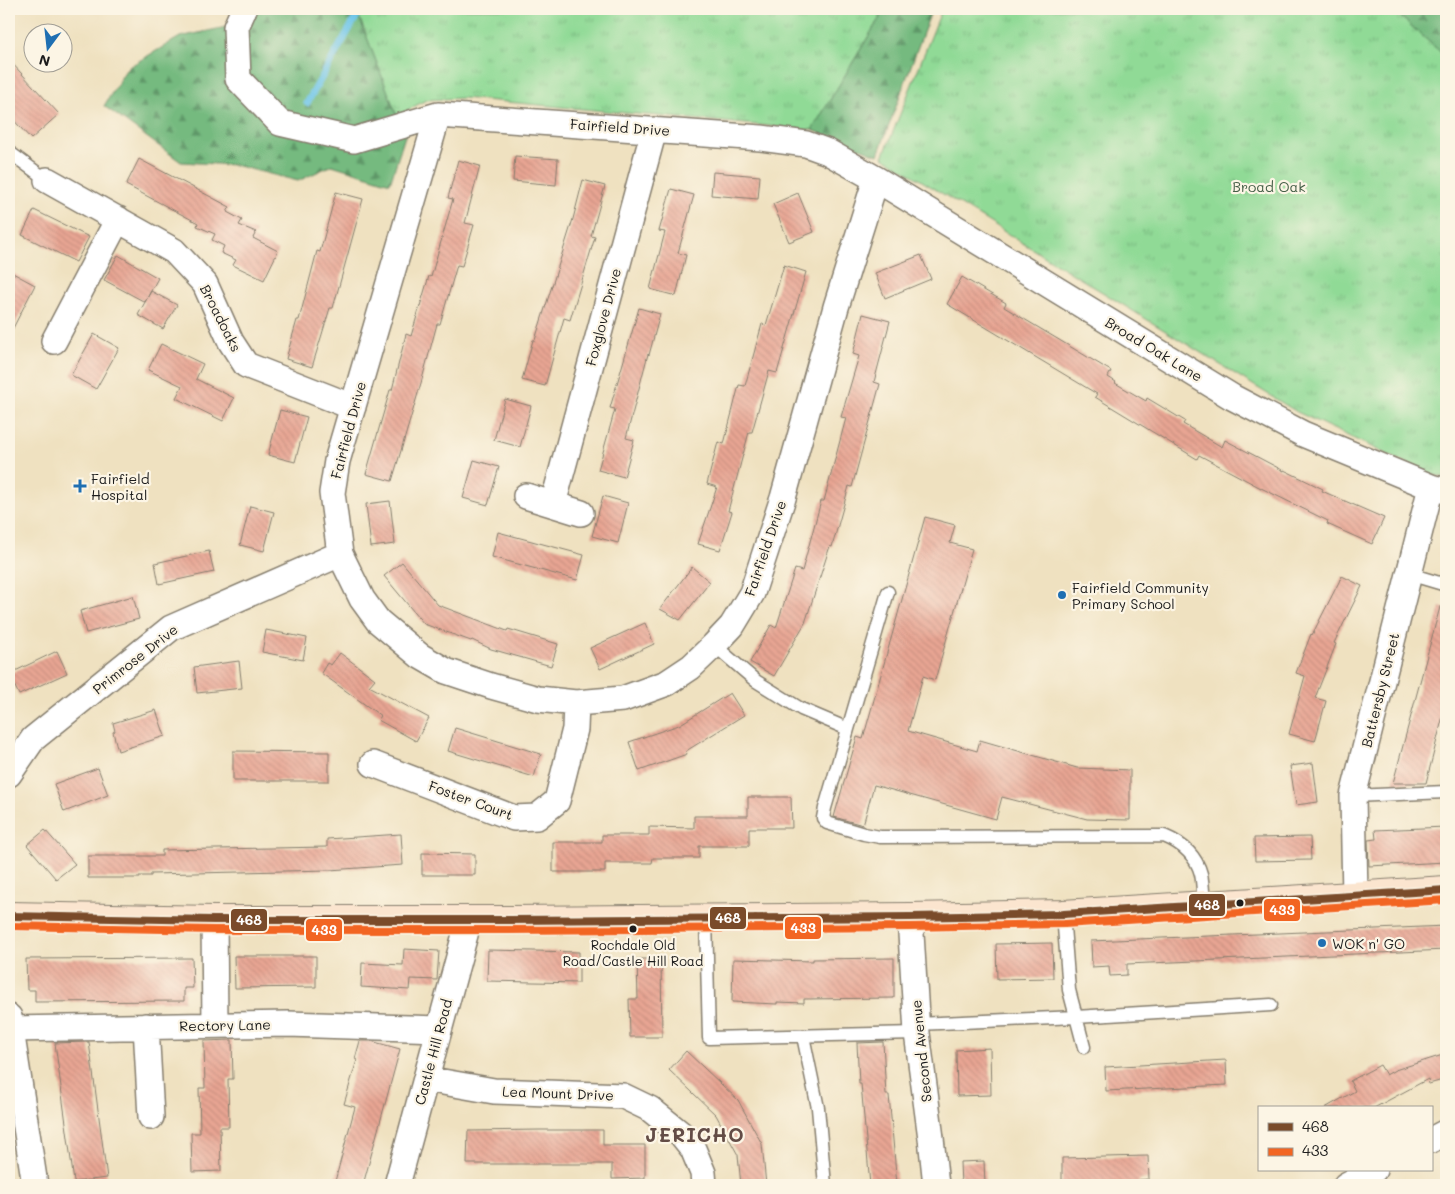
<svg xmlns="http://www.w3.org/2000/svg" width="1455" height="1194" font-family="Mali,sans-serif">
<defs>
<pattern id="grass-tufts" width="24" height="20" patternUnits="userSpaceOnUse" patternTransform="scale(1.25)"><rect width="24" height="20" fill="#90da96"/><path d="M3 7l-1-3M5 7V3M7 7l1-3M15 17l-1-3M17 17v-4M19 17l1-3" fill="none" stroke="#7cba81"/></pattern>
<pattern id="forest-firs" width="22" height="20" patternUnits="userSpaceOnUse" patternTransform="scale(1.25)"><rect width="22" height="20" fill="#74ba7f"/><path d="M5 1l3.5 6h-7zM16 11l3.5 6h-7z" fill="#5e9667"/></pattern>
<pattern id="building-back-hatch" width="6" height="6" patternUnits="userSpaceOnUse" patternTransform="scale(1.25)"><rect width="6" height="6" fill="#e8a593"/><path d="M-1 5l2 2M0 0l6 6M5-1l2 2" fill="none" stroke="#c68d7e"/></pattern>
</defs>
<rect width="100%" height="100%" fill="#fcf5e5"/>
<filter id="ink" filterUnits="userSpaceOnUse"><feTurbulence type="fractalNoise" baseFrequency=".02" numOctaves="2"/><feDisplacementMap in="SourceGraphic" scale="10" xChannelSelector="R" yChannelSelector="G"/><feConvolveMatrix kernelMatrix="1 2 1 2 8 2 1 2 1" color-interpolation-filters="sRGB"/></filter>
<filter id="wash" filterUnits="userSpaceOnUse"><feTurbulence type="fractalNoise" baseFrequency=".0096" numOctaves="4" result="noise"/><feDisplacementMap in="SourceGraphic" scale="20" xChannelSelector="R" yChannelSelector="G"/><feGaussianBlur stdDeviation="1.12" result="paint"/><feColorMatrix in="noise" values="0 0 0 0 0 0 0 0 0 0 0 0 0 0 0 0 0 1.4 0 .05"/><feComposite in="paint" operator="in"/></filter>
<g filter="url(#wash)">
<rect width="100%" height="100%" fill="#efe1c0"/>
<path fill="url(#grass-tufts)" stroke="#567b59" d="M374 9H885L812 130 463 98 426 100 397 116 358 14Z
M942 9H1383L1399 15 1446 57V478L1427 473 1297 412 883 157Z"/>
<path fill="url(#forest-firs)" stroke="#486b4e" d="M254 9H361L358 14 397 116 352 133 285 118 248 76 243 30Z
M885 9H932L878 155 812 130Z
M1383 9H1446V57L1399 15Z
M231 26V82L278 128 406 133 390 183 332 165 298 181 234 165 181 162 104 106 127 68 180 37Z"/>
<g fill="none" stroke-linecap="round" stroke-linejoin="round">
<path stroke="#6bc4e9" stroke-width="7" d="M307 103 358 14"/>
</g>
<g id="blocks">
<path fill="url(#building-back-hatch)" d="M9 60 59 114 31 139 9 115Z
M515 156 558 159 556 185 513 181Z
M139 159 230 207 227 212 242 220 239 225 256 232 253 238 278 251 264 280 233 265 236 260 221 253 224 246 212 240 215 234 197 226 198 223 126 185Z
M458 160 480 166 465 223 474 225 462 266 457 265 440 324H437L421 383 392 481 366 474 390 390H392L406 334 411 336 429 276 431 277 453 199 448 198Z
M713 172 760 176 758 199 711 195Z
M583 180 605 186 591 236 595 237 570 320 564 318 545 386 522 380 533 340H535L573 219Z
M671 189 694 195 678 253 686 255 676 296 650 289 665 232 659 231Z
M336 192 363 199 333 308H330L312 367 286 359 297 320H299L317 251 320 252Z
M798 193 814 232 789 242 773 204Z
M34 210 89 237 76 262 22 235Z
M118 255 158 278 145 302 104 280Z
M921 255 931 279 885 298 875 273Z
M784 265 806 272 777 373 769 371 752 432H749L728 511 732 512 720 550 698 544 717 487 707 484 718 442 724 444 739 385 745 386 762 324 766 325Z
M9 271 35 285 9 336Z
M962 277 1006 303 1004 307 1111 371 1108 377 1116 382 1115 383 1146 401 1147 398 1185 421 1183 424 1222 447 1225 440 1284 471V470L1323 489 1322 491 1384 518 1372 544 1327 524 1328 521 1259 487 1199 455 1197 459 1095 397 1097 394 947 304Z
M151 291 177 305 163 329 138 315Z
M639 308 660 314 649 355 648 354 626 438 634 440 624 477 598 470 615 409 610 408Z
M863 314 890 321 874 382 880 384 852 487 849 486 832 547 830 546 805 623 774 676 750 662 771 625 776 628 795 569 802 571 821 501H824L846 418 841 417 859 356 853 354Z
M94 334 119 348 96 389 71 375Z
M161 344 203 364 196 379 234 398 223 421 176 398 182 386 148 370Z
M505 399 531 406 520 447 494 440Z
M280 410 307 417 295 462 268 455Z
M474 460 499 467 488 505 463 498Z
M603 496 628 503 618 543 592 536Z
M390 501 395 544 371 547 366 504Z
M250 506 274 512 264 551 240 545Z
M925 517 955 525 950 543 972 549 935 680 923 676 908 731 977 751 980 740 1077 768 1130 770V820L1087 819 1002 797 996 819 874 785 863 825 834 817 857 737 863 739Z
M498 532 584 555 577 580 492 557Z
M209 551 214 572 159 584 155 563Z
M402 562 438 605 507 631 508 629 558 644 551 666 491 649 472 640 471 641 424 624 384 576Z
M692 567 710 582 680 620 660 609Z
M1342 576 1362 586 1334 643 1336 644 1315 698 1326 701 1315 741 1289 734 1305 676 1296 673 1311 634 1312 635Z
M133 596 139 619 86 633 80 611Z
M1440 607 1446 608V704L1426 783H1393Z
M645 623 654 644 600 669 590 648Z
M266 630 307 638 303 660 262 652Z
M57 651 67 673 19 695 9 674Z
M340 653 375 679 369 686 429 718 416 741 378 720 381 716 321 673 327 663 331 665Z
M239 661 242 688 197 693 194 667Z
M730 693 744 715 686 751 687 754 639 771 629 742 679 725Z
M156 710 165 736 118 751 113 732 115 731 113 723Z
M455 728 541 754 534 777 448 751Z
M233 751 329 752V781H233Z
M1313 763 1318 802 1296 805 1290 766Z
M98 768 108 795 64 812 54 784Z
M748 797H791L792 828H749V846H699V858H653L652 863H605V872H553V842H602V835H649V827L694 828V816H748Z
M1446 827V862L1369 866 1368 840 1376 839 1375 830Z
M45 830 75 864 56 879 27 845Z
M401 834 403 865 329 870 151 874V876H140V878H88V856H162V850L327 847V839Z
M1310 837 1311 860 1255 861 1254 838Z
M422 853 475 854V875H422Z
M1446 926V950L1127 964V975L1110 976 1109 966 1092 967 1091 941Z
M1052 943 1053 978 997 979 996 944Z
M404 949 439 951 437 980 411 979 410 990 361 987 362 963 403 965Z
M488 950 579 952V983L487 981Z
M234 956H316V987L235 988Z
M192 958 193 988H184V1001L35 1002V990H27L26 959Z
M894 958V998L804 999V1003L777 1002V1004L732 1002 733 959 813 961V959Z
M637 959H661L662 1037H630L629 999H638Z
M232 1040 233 1079H228L229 1127H220L221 1171 192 1172 191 1133H200L199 1088H205L204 1041Z
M360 1041H371L400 1049 363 1185H334L355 1107 344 1104 357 1060 355 1059Z
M89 1042 107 1178 74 1182 55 1043Z
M883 1042 886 1095H889L897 1185H870L861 1084H859L857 1043Z
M990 1048 991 1095 957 1096 956 1050Z
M686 1051 738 1100 762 1144 766 1185H741L738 1155 716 1115 669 1070Z
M1446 1054V1079L1429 1084 1428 1079 1374 1108H1325L1355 1091 1350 1081 1380 1065 1386 1075 1395 1070Z
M1226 1060 1227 1085 1106 1091 1105 1067Z
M540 1130H603V1145H645V1178L612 1179V1164H467L468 1131Z
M1148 1156 1149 1179 1139 1180V1183H1082V1185H1062V1158Z
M984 1161 985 1185H961L960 1162Z"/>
</g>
</g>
<g filter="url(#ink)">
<use href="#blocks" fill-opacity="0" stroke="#867e6e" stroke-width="1"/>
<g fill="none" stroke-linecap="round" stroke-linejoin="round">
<g stroke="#867e6e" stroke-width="15">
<path id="service" d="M9 152 47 180
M1409 574 1446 585
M888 592 825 808 823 818 827 823 864 834 880 837 1164 836C1181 843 1196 855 1201 874 1203 883 1203 895 1204 905
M714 645 756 681 801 709 848 729
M1353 796 1446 792
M1063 914 1069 990 1084 1047
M706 918 709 1038 917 1033
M917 1024 1076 1017 1271 1005
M803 1036 818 1108 825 1185"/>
</g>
<g stroke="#867e6e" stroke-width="28">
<path id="minor" d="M244 9 236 27 238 79 280 123 354 140 438 115
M876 179 836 307 783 498 752 593 732 626 714 645 691 667 667 683 623 699 576 703 538 699 491 686 446 671 420 656 378 621 362 599 340 554 332 493 337 461 438 115 761 138 806 144 828 152 876 179 1232 397 1303 434 1431 487 1446 491
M47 180 174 251 205 284 231 342 246 365 353 407
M54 341 118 219
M526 496 581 513
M553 504 654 130
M373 764 514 818 537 817 557 801 575 729 576 703
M9 774 33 739 171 628 340 554
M1355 896 1353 796 1431 487
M910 917 917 1033 931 1138 936 1185
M214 920 215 1024
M9 1017 35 1185
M146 1026 151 1117
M11 1029 288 1024 439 1029
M426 1079 494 1091 623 1096 650 1109 681 1134 693 1149 703 1173 704 1185
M1431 1140 1446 1132
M397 1185 469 920
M1346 1185 1374 1170"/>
</g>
<g stroke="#867e6e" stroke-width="30">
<path id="secondary" d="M9 916 214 920H509L910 917 1063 914 1446 890"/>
</g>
<use href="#service" stroke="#fff" stroke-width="12"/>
<use href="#minor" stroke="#fff" stroke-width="25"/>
<use href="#secondary" stroke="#fbe5cf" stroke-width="28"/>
<g stroke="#fcf5e5" stroke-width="11">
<path id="bus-1" d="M9 916 214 920H509L910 917 1063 914 1446 890"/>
</g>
<g stroke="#fcf5e5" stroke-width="11">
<path id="bus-2" d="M9 926 214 930H509L910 927 1064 924 1446 900"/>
</g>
<use href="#bus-1" stroke="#7a4b2a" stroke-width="8"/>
<use href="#bus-2" stroke="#f26522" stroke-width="8"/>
</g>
</g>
<g fill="#1f6fb2" stroke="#fcf5e5" stroke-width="2">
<path d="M77.5 478.5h5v5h5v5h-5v5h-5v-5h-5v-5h5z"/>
<circle cx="1062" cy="595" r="5"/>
<circle cx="1322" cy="943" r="5"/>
</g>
<g fill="#1c1c1c" stroke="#fcf5e5" stroke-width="2">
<circle cx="1240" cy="903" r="4.5"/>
<circle cx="633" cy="929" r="4.5"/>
</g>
<g text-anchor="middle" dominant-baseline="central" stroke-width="4.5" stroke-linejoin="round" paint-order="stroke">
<g font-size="13" fill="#1c1c1c" stroke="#fcf5e5">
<text x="633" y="944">Rochdale Old<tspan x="633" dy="16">Road/Castle Hill Road</tspan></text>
</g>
<g font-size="14" fill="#1c1c1c" stroke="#fcf5e5">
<text transform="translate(620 127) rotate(4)">Fairfield Drive</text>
<text transform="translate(603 317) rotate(-75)">Foxglove Drive</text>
<text transform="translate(221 318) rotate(63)">Broadoaks</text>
<text transform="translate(1154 349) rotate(31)">Broad Oak Lane</text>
<text transform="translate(348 430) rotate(-75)">Fairfield Drive</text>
<text transform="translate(765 548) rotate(-71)">Fairfield Drive</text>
<text transform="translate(135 659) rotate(-38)">Primrose Drive</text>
<text transform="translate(1380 690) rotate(-76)">Battersby Street</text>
<text transform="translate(471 800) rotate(20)">Foster Court</text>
<text transform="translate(225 1025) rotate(-1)">Rectory Lane</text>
<text transform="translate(921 1051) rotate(-96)">Second Avenue</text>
<text transform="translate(433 1052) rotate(-75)">Castle Hill Road</text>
<text transform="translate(558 1093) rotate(2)">Lea Mount Drive</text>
</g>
<g font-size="14" fill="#455e47" stroke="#fcf5e5">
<text x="1269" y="186">Broad Oak</text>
</g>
<g font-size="14" fill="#1c1c1c" stroke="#fcf5e5" text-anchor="start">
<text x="91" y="478">Fairfield<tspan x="91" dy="16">Hospital</tspan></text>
<text x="1072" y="587">Fairfield Community<tspan x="1072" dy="16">Primary School</tspan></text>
<text x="1332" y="943">WOK n' GO</text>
</g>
<g font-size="19" font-weight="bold" letter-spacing="1" fill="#634c46" stroke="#fcf5e5">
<text x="695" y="1134">JERICHO</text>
</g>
</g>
<g stroke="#fcf5e5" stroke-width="2">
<rect x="1188" y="893" width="38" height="24" rx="5" fill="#7a4b2a"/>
<rect x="1263" y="898" width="38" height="24" rx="5" fill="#f26522"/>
<rect x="709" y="906" width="38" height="24" rx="5" fill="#7a4b2a"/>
<rect x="230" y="908" width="38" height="24" rx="5" fill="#7a4b2a"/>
<rect x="784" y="916" width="38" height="24" rx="5" fill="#f26522"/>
<rect x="305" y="918" width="38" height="24" rx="5" fill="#f26522"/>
</g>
<g font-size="14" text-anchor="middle" font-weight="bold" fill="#fff">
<text x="1207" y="910">468</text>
<text x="1282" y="915">433</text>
<text x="728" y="923">468</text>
<text x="249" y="925">468</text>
<text x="803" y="933">433</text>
<text x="324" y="935">433</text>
</g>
<rect width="1455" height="1194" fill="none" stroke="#fcf5e5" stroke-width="30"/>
<rect x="1258" y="1106" width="175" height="65" fill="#fcf5e5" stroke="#a29e95"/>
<rect x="1268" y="1123" width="25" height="8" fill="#7a4b2a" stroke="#a29e95"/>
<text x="1302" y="1132" font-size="15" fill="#1c1c1c">468</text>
<rect x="1268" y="1148" width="25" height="8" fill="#f26522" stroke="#a29e95"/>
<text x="1302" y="1156" font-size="15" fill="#1c1c1c">433</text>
<g transform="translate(48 48) rotate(195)"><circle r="24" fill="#fcf5e5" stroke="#a29e95"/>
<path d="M0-4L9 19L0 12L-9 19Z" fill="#1f6fb2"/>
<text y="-8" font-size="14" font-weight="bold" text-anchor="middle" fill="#1c1c1c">N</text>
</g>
</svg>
